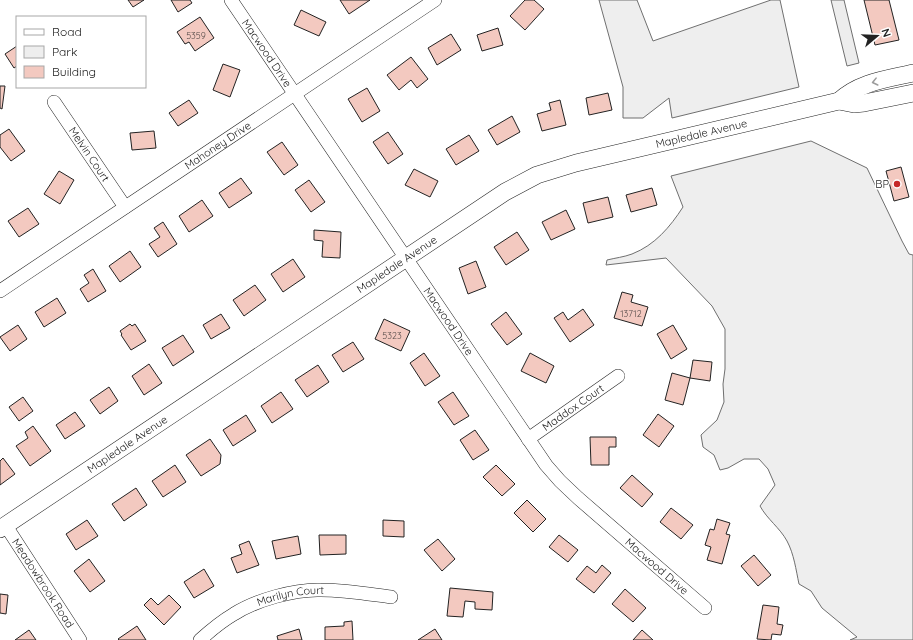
<svg xmlns="http://www.w3.org/2000/svg" width="913" height="640" font-family="Quicksand,sans-serif">
<rect width="100%" height="100%" fill="#fff"/>
<path fill="#eee" stroke="#6f6f6f" d="M599 0H637L653 41 771 0H780L799 87 672 118 669 98 643 118H623V87Z
M811 141 867 168 902 241 909 254 913 255V640H850L857 637 822 608 811 591 799 584C796 570 794 554 787 541 780 528 767 519 760 506L775 485 768 469 759 459H744L728 468 720 470 714 455 703 447 701 435 717 420 724 402 723 384 725 369V329L712 306 666 258 606 265 607 260C615 258 624 257 632 254 655 245 670 227 683 207L671 176Z"/>
<path fill="#ededed" stroke="#6f6f6f" d="M831 0H844L859 63 847 66Z"/>
<path fill="#f3c9c0" stroke="#222" d="M128 0H144L133 7Z
M171 0H190L192 3 178 12Z
M340 0H370L349 14Z
M525 0H534L544 9 525 30 510 16Z
M864 0H889L899 40 875 45Z
M301 10 326 22 319 36 294 25Z
M200 17 214 38 195 51 189 42 185 44 177 32Z
M498 28 503 45 482 51 477 35Z
M451 34 461 50 437 65 428 48Z
M17 46V66L14 68 5 54Z
M411 57 428 79 417 88 411 80 399 90 387 75Z
M223 64 240 70 230 97 213 90Z
M0 86H5L2 109 0 108Z
M367 88 380 111 362 122 348 99Z
M608 93 612 110 589 115 586 98Z
M189 100 198 113 178 126 169 113Z
M560 100 566 125 542 131 537 114 551 110 549 103Z
M512 116 520 132 497 145 488 130Z
M9 129 25 151 11 161 0 147V135Z
M154 131 156 148 132 150 130 133Z
M388 132 403 154 388 164 373 142Z
M469 135 479 151 456 165 446 149Z
M282 142 298 165 284 175 267 152Z
M901 167 909 197 894 201 886 171Z
M414 169 438 181 430 197 405 185Z
M59 171 74 180 60 204 44 194Z
M241 178 252 193 229 208 219 193Z
M309 180 325 202 311 212 295 190Z
M652 188 657 205 631 212 626 195Z
M608 197 613 217 588 223 583 203Z
M202 200 213 216 189 232 179 216Z
M28 208 39 224 19 237 8 221Z
M566 210 575 229 551 240 542 222Z
M163 222 177 244 158 257 149 244 160 237 154 228Z
M314 230 341 232 340 258 322 257 323 241 314 240Z
M517 232 529 250 506 265 494 247Z
M130 251 141 267 120 282 109 266Z
M293 259 305 277 283 292 271 274Z
M476 261 486 287 468 294 459 268Z
M93 269 106 291 88 302 80 289 89 283 84 275Z
M255 285 266 300 244 316 233 300Z
M622 292 633 295 631 302 648 307 642 326 614 318Z
M57 298 66 313 44 327 35 312Z
M583 309 594 325 570 342 554 318 563 312 568 320Z
M506 312 522 334 507 345 491 324Z
M221 314 230 328 211 339 203 325Z
M384 319 410 331 401 351 375 339Z
M130 324 132 326 135 324 146 341 131 350 121 335 122 334 120 331Z
M18 325 27 339 10 351 0 337Z
M673 325 687 349 671 359 657 334Z
M183 335 194 352 173 366 162 348Z
M353 342 364 359 343 372 332 355Z
M424 353 440 376 425 386 410 363Z
M530 353 554 366 546 383 521 371Z
M693 360 712 362 710 381 690 378Z
M149 364 162 383 144 395 132 376Z
M318 365 329 382 307 397 295 380Z
M672 373 690 378 683 405 665 400Z
M109 387 118 401 100 414 90 400Z
M281 392 293 409 272 423 261 406Z
M453 392 469 416 454 425 438 402Z
M23 397 33 411 19 421 9 407Z
M75 412 85 426 65 439 56 425Z
M658 414 674 426 659 447 643 435Z
M246 415 256 431 233 446 223 430Z
M33 426 51 451 30 466 16 446 28 438 25 432Z
M475 430 489 450 473 460 460 440Z
M590 437H616V447H609V465H591Z
M210 439 221 455 220 464 201 476 186 455Z
M3 458 15 474 0 485V461Z
M175 465 186 482 163 497 152 481Z
M496 465 515 484 502 496 483 477Z
M632 475 653 494 642 507 620 488Z
M136 488 147 505 124 521 112 504Z
M527 500 546 519 533 532 514 513Z
M671 508 693 525 681 539 660 522Z
M717 519 730 523 726 534 730 535 722 564 707 560 711 547 705 545 710 529 714 530Z
M87 520 98 536 76 550 66 534Z
M383 520 404 521V537L383 536Z
M319 535H346V554L320 555Z
M559 535 578 550 568 562 549 547Z
M298 536 301 554 276 559 272 541Z
M438 539 455 559 442 571 424 550Z
M249 541 259 565 237 573 231 558 242 554 239 545Z
M754 555 771 575 758 586 741 566Z
M89 559 105 581 90 592 74 571Z
M602 565 611 573 594 593 576 579 587 566 596 573Z
M204 569 214 586 194 598 184 582Z
M450 588 493 592 492 610 475 609V602L465 601 463 617 447 616Z
M625 589 646 608 633 622 612 604Z
M0 594 8 595 6 614 0 613Z
M169 595 181 607 164 625 144 605 151 598 158 605Z
M763 605 779 607 777 624 783 625 781 635 772 634 771 640 757 639Z
M352 621 353 640H325V627L344 626V622Z
M137 626 146 640H119L118 639Z
M299 629 302 640H278L277 636Z
M435 629 442 640H418Z
M29 630 36 640H15Z
M642 630 653 640H633Z"/>
<g fill="none" stroke-linecap="round" stroke-linejoin="round">
<g stroke="#222" stroke-width="14">
<g id="minor">
<path id="s1" d="M231 0 546 465 560 481 578 498 705 608"/>
<path id="s2" d="M54 102 125 207"/>
<path id="s3" d="M0 291 435 0"/>
<path id="s4" d="M528 439 618 376"/>
<path id="s5" d="M6 526 80 640"/>
<path id="s6" d="M200 640C211 630 222 621 234 614 256 600 295 589 321 590 345 590 368 594 391 597"/>
</g>
</g>
<g stroke="#222" stroke-width="18">
<g id="tertiary">
<path d="M839 101C859 82 887 79 913 73"/>
<path id="s7" d="M0 529 505 192 537 175 576 163 839 101 854 104 864 103 913 93"/>
</g>
</g>
<use href="#minor" stroke="#fff" stroke-width="13"/>
<use href="#tertiary" stroke="#fff" stroke-width="17"/>
</g>
<defs><path id="oneway-chevron" d="M-2-3.5L2.5 0L-2 3.5" fill="none" stroke-width="1.6" stroke-linecap="round" stroke-linejoin="round"/></defs>
<use stroke="#9c9c9c" href="#oneway-chevron" transform="translate(875 82) rotate(166)"/>
<circle fill="#c62828" stroke="#fff" stroke-width="1.5" cx="897" cy="184" r="4"/>
<g text-anchor="middle" dominant-baseline="central" stroke-width="3" stroke-linejoin="round" paint-order="stroke">
<g font-size="9" fill="#564c4a">
<text x="196" y="35">5359</text>
<text x="631" y="313">13712</text>
<text x="392" y="335">5323</text>
</g>
<g font-size="11" fill="#222" stroke="#fff">
<text stroke="none"><textPath href="#s1" startOffset="64">Macwood Drive</textPath></text>
<text stroke="none"><textPath href="#s7" startOffset="813">Mapledale Avenue</textPath></text>
<text stroke="none"><textPath href="#s3" startOffset="262">Mahoney Drive</textPath></text>
<text stroke="none"><textPath href="#s2" startOffset="63">Melvin Court</textPath></text>
<text stroke="none"><textPath href="#s7" startOffset="477">Mapledale Avenue</textPath></text>
<text stroke="none"><textPath href="#s1" startOffset="388">Macwood Drive</textPath></text>
<text stroke="none"><textPath href="#s4" startOffset="55">Maddox Court</textPath></text>
<text stroke="none"><textPath href="#s7" startOffset="153">Mapledale Avenue</textPath></text>
<text stroke="none"><textPath href="#s1" startOffset="712">Macwood Drive</textPath></text>
<text stroke="none"><textPath href="#s5" startOffset="68">Meadowbrook Road</textPath></text>
<text stroke="none"><textPath href="#s6" startOffset="103">Marilyn Court</textPath></text>
</g>
<g font-size="11" fill="#222" stroke="#fff" text-anchor="end">
<text x="889" y="184">BP</text>
</g>
</g>
<rect x="16" y="16" width="130" height="72" fill="#ffffff" stroke="#a7a7a7"/>
<rect x="24" y="29" width="20" height="6" fill="#ffffff" stroke="#a7a7a7"/>
<text x="52" y="36" font-size="12" fill="#222222">Road</text>
<rect x="24" y="46" width="20" height="12" fill="#eeeeee" stroke="#a7a7a7"/>
<text x="52" y="56" font-size="12" fill="#222222">Park</text>
<rect x="24" y="66" width="20" height="12" fill="#f3c9c0" stroke="#a7a7a7"/>
<text x="52" y="76" font-size="12" fill="#222222">Building</text>
<g transform="translate(877 36) rotate(71)" stroke="#ffffff" stroke-width="3" paint-order="stroke">
<path d="M0-3L7 15L0 10L-7 15Z" fill="#222222"/>
<text y="-6" font-size="11" font-weight="bold" text-anchor="middle" fill="#222222">N</text>
</g>
</svg>
